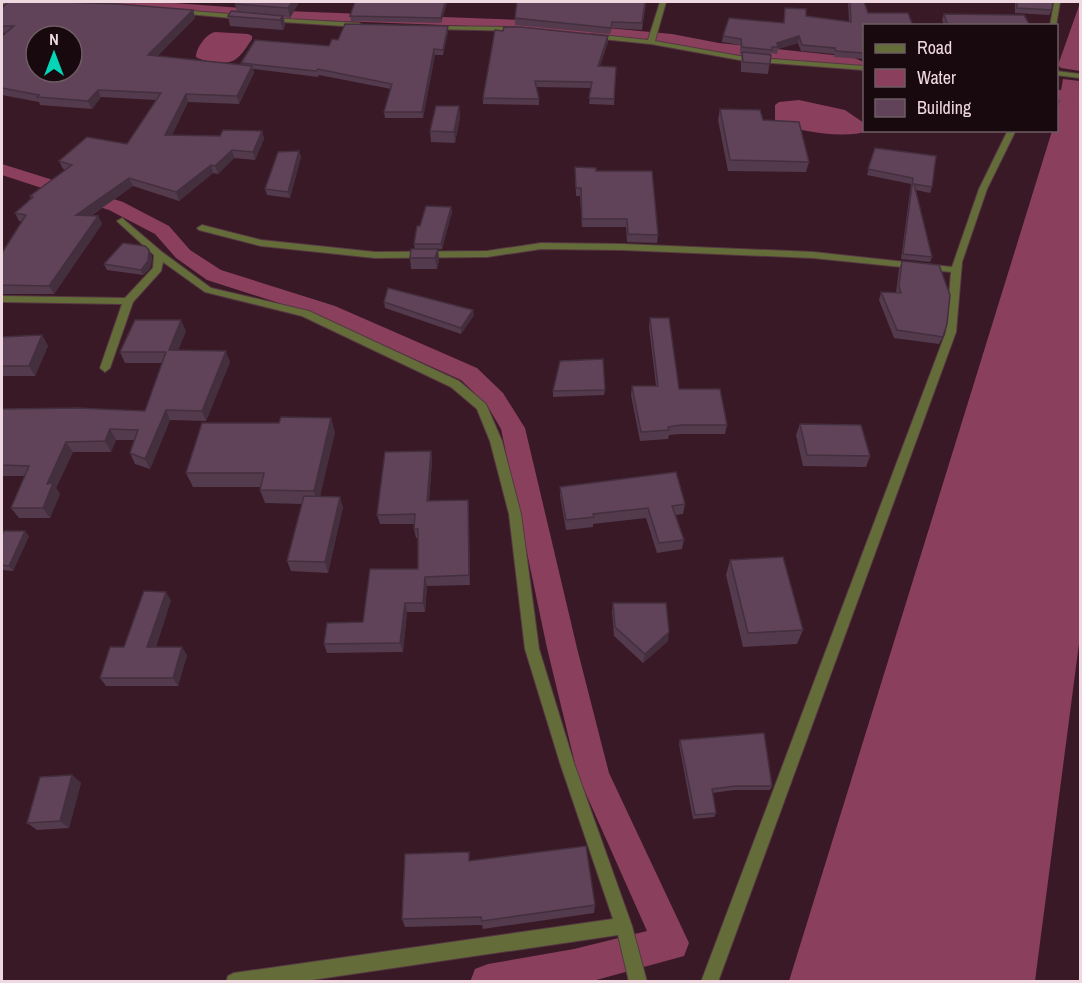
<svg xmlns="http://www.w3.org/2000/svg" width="1082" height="983" font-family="'Archivo Narrow',sans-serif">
<rect width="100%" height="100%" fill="#391925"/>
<path fill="#8a3f5d" d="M1080 3V71L1061 68 1058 65Z
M215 32 248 34 252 36V39C248 45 242 55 236 59 227 66 205 62 196 57 196 48 206 34 215 32Z
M1063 79 1080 81V636L1035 981H789L1052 131 1056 130 1057 114Z
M799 100 845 110 864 123V130L869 131C844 139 799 132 775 122V105L779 102Z"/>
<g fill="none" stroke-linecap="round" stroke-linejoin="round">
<path fill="#8a3f5d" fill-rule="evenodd" d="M102 2H160L285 11 522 20 672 34 719 43 852 57 864 62V72L849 66 719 53 672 44 522 28 285 19 109 6Z
M1056 89 1080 95V105L1056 99Z
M2 164 123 202 169 226 190 250 221 270 335 306 477 368 503 393 525 428 577 648 609 773 689 943 684 956 589 982H470L475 969 488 964 574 949 647 931 578 776 547 648 501 429 487 405 461 380 319 316 207 280 176 258 155 234 109 210 2 175Z"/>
<g stroke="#563843" stroke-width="2">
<path id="minor" d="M2 2H26L27 3 24 5 2 4Z
M660 2H666L655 41 745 57 864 66V70L745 61 651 44 592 38 588 36 592 34 648 40Z
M1054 2H1060L1056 26H1050Z
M179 10 242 15 245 17 242 19 177 13 176 12Z
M269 18 359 23 362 25 359 27 267 21 266 20Z
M433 26 518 27 521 29 518 31 431 29V27Z
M1056 71 1080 74V78L1056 75Z
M1008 130H1016L987 189 962 262 956 332 718 982H701L946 332 951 272 813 258 622 250 541 249 487 257 375 258 261 246 199 230 197 228 202 225 261 240 375 252 487 251 541 243 622 244 813 252 952 267 979 189Z
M122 218 162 252 211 288 309 311 459 381 486 404 502 441 521 514 539 649 574 763 632 926 647 982H629L618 935 298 982H226L228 976 234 973 613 919 560 763 525 649 509 514 490 441 477 409 451 387 302 316 205 292 163 262 161 271 133 302 110 368 105 372 100 368 122 304 2 302V296L125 298 153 268 154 255 119 223 117 221Z"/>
</g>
<use href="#minor" fill="#646d39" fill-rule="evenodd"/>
</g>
<path fill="#533a4d" d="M236 2H316H299L290 18 284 17 285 26 283 30 230 26 228 16 237 12 235 4Z
M447 2 441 23 351 21 350 16Z
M646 2 642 30 612 28 610 34 515 25V18Z
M848 2H864V59L834 57V54L801 51 798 43 778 49 777 54 771 53 768 74 741 72V62L742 54H740V45L722 42 723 36 784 23 785 8 806 16 849 22Z
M1015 2H1053L1052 10 1049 15 1015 13Z
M2 8 193 10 195 18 157 56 242 65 241 63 329 46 338 40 448 32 443 55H435L423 118H385L384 112 391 89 319 75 318 77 253 69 254 73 239 104 188 102 172 135 220 136 262 131 264 139 255 160 234 158 218 174 213 173 179 201 133 186 91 216H98L102 224 54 294H2V253L22 221H19L15 213 31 199 30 196 66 170 63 169 59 161 127 144 156 100 101 97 92 109 40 105 39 102 2 95V36L5 33H2Z
M944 14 1030 26H944L942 20Z
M608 36V42L600 66 616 67 614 105 589 104 591 88 536 87 539 99V105L483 104V98Z
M459 106 460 117 455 143 431 142 430 131Z
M720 109 809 162 806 172 728 171 718 120Z
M875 148 932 187 930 193 916 190 932 257 930 262 901 259 911 184 867 175Z
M299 151 301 157 290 198 267 195 265 189Z
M575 167 596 171 658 235 657 243 627 242 626 227H582L580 196H576Z
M451 207 452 212 442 249H438L439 260 437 269H411L410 258 415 249 414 244 420 226Z
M152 256 151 267 143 275 107 270 104 264Z
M902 261 943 337 939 344 894 338 879 300 881 292 896 293 899 269Z
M384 302 474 315 461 334 385 308Z
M650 318 679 389 727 425 725 434H680L669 435 668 439 640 441 631 395 632 386H656L649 327Z
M186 331 178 350 230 362 206 421 170 420 150 469 135 464 130 453 134 440H116L111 452H73L56 488 60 494 50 518H19L11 508 25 476H2V409L145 411 162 363H125L120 352Z
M42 335 48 346 35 376H2V337Z
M605 390 604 395 553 397V391Z
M800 424 870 456 866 467 803 466 796 435Z
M335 432 320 496 343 507 328 573 291 571 287 561 302 504 265 503 260 490 261 487H193L186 473Z
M431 451 432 461 429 501 468 500 470 585 427 586 425 612H407L403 652 327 653 324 644 363 622 418 569V538H416L414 529V524H380L377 515Z
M560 487 685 504 683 514 676 515 684 540 682 549 657 553 646 518 593 524V527L566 530 560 496Z
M2 535 29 536 13 571 2 570Z
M730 560 803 630 797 644 743 647 726 575Z
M171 600 156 647 187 655 178 686H106L100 678 124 647Z
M613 603 668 641 643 663 614 636 612 612Z
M680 740 772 786 770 790H734L712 793 716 813 714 817 693 819 679 744Z
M72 775 81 783 69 828 37 830 27 823Z
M471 861 595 905 594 913 483 929 482 925 405 927 402 919Z"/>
<path fill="#442f3e" d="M292 2H299L290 18 288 8Z
M445 2H447L441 23V18Z
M193 10 195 18 151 63 148 55Z
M283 16 285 26 283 30 280 20Z
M448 26V32L443 55V50Z
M608 36V42L598 72V66Z
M799 36 798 43 778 49 777 43Z
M434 49 435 55 423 118 422 112Z
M252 66 254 73 239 104 237 96Z
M98 90 101 97 92 109 88 101Z
M186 94 188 102 168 143 165 135Z
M459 106 460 117 455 143 454 132Z
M262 131 264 139 255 160 253 152Z
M232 150 234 158 218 174 215 166Z
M299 151 301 157 290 198 288 192Z
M211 165 213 173 179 201 176 192Z
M129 178 133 186 80 223 76 215Z
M451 207 452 212 442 249 441 244Z
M98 216 102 224 54 294 49 286Z
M438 249 439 260 437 269 435 258Z
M149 250 152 256 151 267 143 275 141 270Z
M473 310 474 315 461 334V328Z
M181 320 186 331 174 361 169 350Z
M42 335 48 346 35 376 29 366Z
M226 351 230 362 206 421 202 411Z
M166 410 170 420 150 469 145 459Z
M331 418 335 432 318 504 314 491Z
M110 429 116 440 111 452 105 441Z
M66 442 73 452 56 488 60 494 50 518 43 508 47 484Z
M431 451 432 461 428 511 427 501Z
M340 497 343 507 328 573 325 562Z
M468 500 469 510 470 585 469 575Z
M25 531 29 536 13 571 9 566Z
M425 577 427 586 425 612 423 603Z
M166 592 171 600 153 655 147 647Z
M405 603 407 612 403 652 400 643Z
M669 632 668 641 643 663 645 654Z
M182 647 187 655 178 686 173 678Z
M72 775 81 783 69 828 60 821Z"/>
<path fill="#614359" stroke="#442f3e" stroke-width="1.5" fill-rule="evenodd" d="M8 2H60L118 4 193 10 148 55 252 66 237 96 186 94 165 135 220 136 223 130 262 131 253 152 232 150 215 166 211 165 176 192 129 178 76 215 98 216 49 286 2 285V253L26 215 15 213 33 197 30 196 72 165 59 161 87 137 127 144 161 93 98 90 88 101 37 97 39 95 2 88V36L14 26H2V8ZM36 36H72V72H36Z
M236 2H292L288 8 235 4Z
M355 2H445L441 18 350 16Z
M517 2H645L642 23 612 22 611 28 515 18Z
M850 2H864L868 13H908L913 26H864V53L836 51 835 48 802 45 799 36 777 43 778 47H772V50L742 47 741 39 723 36 729 18 784 23 785 8 806 9V16L851 22Z
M1017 2H1053L1052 10 1017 8Z
M231 11 283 16 280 20 228 16Z
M944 14 1024 15 1030 26H948Z
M345 24 448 26 443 50 434 49 422 112H384L392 84 318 69 316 71 241 63 255 40 329 46 332 39 338 40Z
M504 27H520L608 36 598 66 616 67 614 99 589 98 592 82 535 81 539 99 483 98 495 30 503 31Z
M742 52 771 55 770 64 743 62Z
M436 106H459L454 132 430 131Z
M720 109 760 110 763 120 799 122 809 162 730 160Z
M875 148 936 156 932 187 914 184 932 257 903 254 913 178 868 169Z
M299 151 288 192 265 189 278 152Z
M575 167 596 168V171H652L658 235 628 234 627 219H582L581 188H576Z
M426 206 451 207 441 244H414L417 226H420Z
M123 243 145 246 149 250 148 261 141 270 104 264Z
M411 249H438L435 258H410Z
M902 261 939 265 950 295 947 324 943 337 897 330 881 292 901 293 899 286Z
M388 288 473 310 461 328 384 302Z
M650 318H669L679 389H720L727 425H681L668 427 669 430 641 432 632 386H658Z
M135 320H181L169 350 226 351 202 411 166 410 145 459 130 453 138 430 110 429 105 441 66 442 47 484 53 483 43 508H11L29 466 2 465V409L78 408 145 411 166 352H120Z
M42 335 29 366H2V337Z
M603 359 605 390 553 391 560 361Z
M281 417 331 418 314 491 260 490 264 473H186L202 423H279Z
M800 424 861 425 870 456 807 455Z
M431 451 427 501 468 500 469 575 425 577 423 603H405L400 643 324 644 327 623 363 622 370 569H418V529H414L415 514 377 515 385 452Z
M676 472 685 504 672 506 684 540 659 543 648 508 593 514 594 517 566 520 560 487Z
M304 496 340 497 325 562 287 561Z
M4 531H25L9 566 2 565V535Z
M783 557 803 630 748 633 730 560Z
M144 591 166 592 147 647H182L173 678H100L110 647H124Z
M613 603H666L669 632 645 654 615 627Z
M764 733 772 786H736L712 789 716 813 695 815 680 740Z
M72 775 60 821 27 823 40 777Z
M586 846 595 905 482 921 481 917 402 919 405 854 469 852V861Z"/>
<rect width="1082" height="983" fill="none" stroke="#efd8df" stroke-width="6"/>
<rect x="863" y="24" width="195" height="108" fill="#17090e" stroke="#6d5c62" stroke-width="1.5"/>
<rect x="875" y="44" width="30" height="9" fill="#646d39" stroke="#6d5c62" stroke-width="1.5"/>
<text x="917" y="54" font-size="18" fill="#efd8df">Road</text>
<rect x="875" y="69" width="30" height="18" fill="#8a3f5d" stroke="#6d5c62" stroke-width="1.5"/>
<text x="917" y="84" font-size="18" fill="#efd8df">Water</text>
<rect x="875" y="99" width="30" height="18" fill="#614359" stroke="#6d5c62" stroke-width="1.5"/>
<text x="917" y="114" font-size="18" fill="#efd8df">Building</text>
<g transform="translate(54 54)"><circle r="28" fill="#17090e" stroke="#6d5c62" stroke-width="1.5"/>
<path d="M0-4.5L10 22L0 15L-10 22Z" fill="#04d5b6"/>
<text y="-9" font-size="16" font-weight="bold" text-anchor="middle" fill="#efd8df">N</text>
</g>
</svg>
